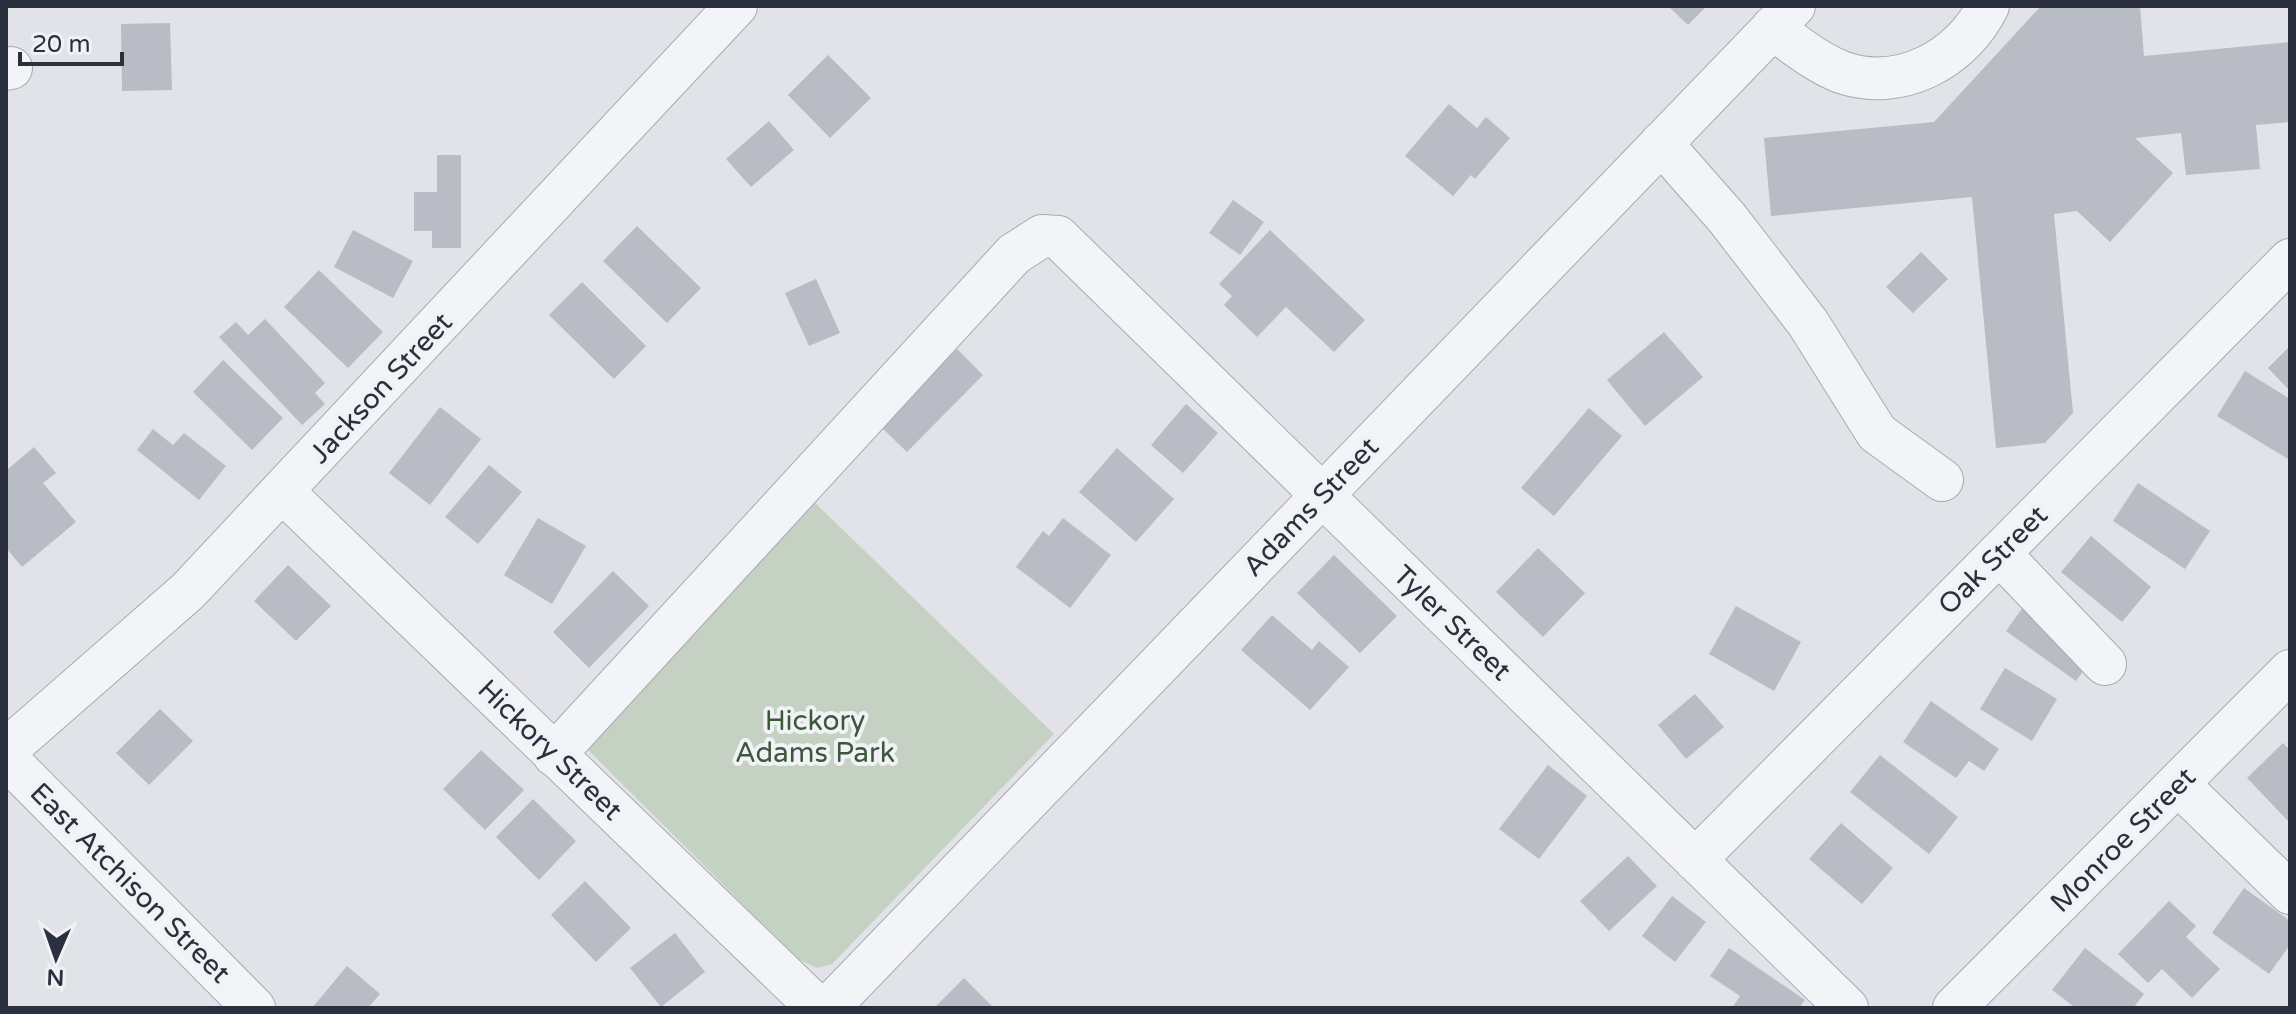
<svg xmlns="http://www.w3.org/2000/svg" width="2296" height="1014" font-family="'Varela Round',sans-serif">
<rect width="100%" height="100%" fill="#e1e3e8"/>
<path fill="#c5d1c3" d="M810 498 1054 734 832 964 817 968 798 959 578 740Z"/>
<path fill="#b9bcc4" d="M1668 6H1707L1688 25Z
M2041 6H2140L2144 56 2290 42V122L2256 125 2260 169 2186 175 2181 133 2135 138 2173 173 2110 242 2077 211 2054 214 2073 413 2045 443 1996 448 1972 197 1771 216 1764 138 1934 122Z
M170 23 172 90 122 91 121 24Z
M828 55 871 98 830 138 788 95Z
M1449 104 1477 128 1486 117 1510 138 1475 179 1471 175 1453 196 1405 156Z
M769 121 794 150 751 187 726 159Z
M437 155H461V248H432V231H414V192H437Z
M1233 200 1264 222 1240 255 1209 233Z
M637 226 701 288 667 323 603 261Z
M353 230 413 261 393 298 334 267Z
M1270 230 1365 320 1334 352 1286 307 1257 337 1224 305 1232 296 1219 284Z
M1921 252 1948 279 1913 313 1886 287Z
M319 270 383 332 348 368 284 307Z
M816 279 840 333 809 346 785 293Z
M582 282 646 346 614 379 549 315Z
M265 319 325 383 315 393 325 404 302 425 219 337 236 322 248 335Z
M1664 332 1703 377 1645 426 1607 380Z
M2290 346V391L2268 368Z
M957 349 983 375 907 452 880 426Z
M223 360 283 418 252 450 193 392Z
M2245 371 2290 399 2288 459 2217 416Z
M1186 404 1218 433 1183 473 1151 445Z
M440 407 481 439 430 505 389 473Z
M1589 408 1622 436 1554 516 1521 488Z
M153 429 173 445 184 433 226 466 199 500 137 450Z
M34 447 56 473 43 483 76 522 22 567 6 548V466L8 469Z
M1117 448 1174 499 1136 542 1079 492Z
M489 465 522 492 478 544 445 517Z
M2138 483 2210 531 2185 569 2113 521Z
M538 518 586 546 552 604 504 575Z
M1063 518 1111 555 1070 608 1016 567 1043 531 1049 536Z
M2091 536 2151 587 2122 622 2061 572Z
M1538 548 1585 593 1543 637 1496 592Z
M1334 555 1397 616 1360 653 1297 593Z
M288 565 331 606 296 641 254 601Z
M613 571 649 606 589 668 553 632Z
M2033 593 2103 643 2076 681 2006 631Z
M1736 606 1801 642 1774 691 1709 654Z
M1272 615 1312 650 1319 641 1349 667 1310 710 1241 650Z
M2005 668 2057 699 2032 741 1980 709Z
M1695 694 1724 727 1686 759 1658 725Z
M1931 701 1999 749 1984 771 1969 761 1956 778 1903 742Z
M160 709 193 741 149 785 116 753Z
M2283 743 2290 750V823L2247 778Z
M481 750 524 790 485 830 443 789Z
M1880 755 1958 817 1929 854 1850 792Z
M1548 765 1587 796 1539 859 1499 829Z
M533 799 576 841 539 880 496 837Z
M1841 823 1893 868 1862 904 1809 859Z
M1628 856 1657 886 1609 931 1580 901Z
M585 881 631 928 596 962 551 915Z
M2244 888 2290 921V945L2269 974 2212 933Z
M1672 896 1706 922 1675 962 1642 936Z
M2169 901 2196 926 2186 937 2220 969 2192 998 2162 969 2148 983 2118 954Z
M675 933 705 972 661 1007 630 968Z
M1729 948 1805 1000 1799 1008H1732L1740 996 1710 976Z
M2085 948 2144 994 2133 1008H2076L2052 990Z
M347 966 380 994 368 1008H312Z
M964 978 994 1008H934Z"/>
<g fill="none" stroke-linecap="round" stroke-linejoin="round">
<g stroke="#a7aab2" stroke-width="44">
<path id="minor" d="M1772 28C1794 44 1816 62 1841 72 1900 93 1962 59 1988 6
M6 69 11 68
M1661 143 1727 218 1808 323 1877 433 1942 480
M283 492 818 1008
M1999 553 2105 664
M6 750 188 591 736 6
M554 755 1014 254 1042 236 1058 237 1847 1008
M6 758 254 1008
M2179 785 2290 893
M1695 860 2290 260
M828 1008 1794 6
M1954 1008 2290 671"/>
</g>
<use href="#minor" stroke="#f3f4f7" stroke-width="42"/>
</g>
<g text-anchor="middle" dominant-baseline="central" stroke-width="8" stroke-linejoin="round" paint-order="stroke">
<g font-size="28" fill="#2b303e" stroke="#f0f2f6">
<text transform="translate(381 388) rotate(-47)">Jackson Street</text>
<text transform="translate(1311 507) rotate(-46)">Adams Street</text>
<text transform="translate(1993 560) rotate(-45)">Oak Street</text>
<text transform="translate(1452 623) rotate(44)">Tyler Street</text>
<text transform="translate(550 750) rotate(44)">Hickory Street</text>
<text transform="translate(2123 840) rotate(-45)">Monroe Street</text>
<text transform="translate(130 883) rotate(45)">East Atchison Street</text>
</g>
<g font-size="28" fill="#3c583a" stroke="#f0f2f6">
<text x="815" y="721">Hickory<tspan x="815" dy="32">Adams Park</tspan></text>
</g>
</g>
<rect width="2296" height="1014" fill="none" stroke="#2b303e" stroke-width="16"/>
<g transform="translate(56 958) rotate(182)" stroke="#f0f2f6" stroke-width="6" paint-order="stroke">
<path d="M0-6L14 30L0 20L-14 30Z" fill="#2b303e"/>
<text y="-12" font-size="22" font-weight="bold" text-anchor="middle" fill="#2b303e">N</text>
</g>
<path d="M20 52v12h102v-12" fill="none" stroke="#2b303e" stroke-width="4"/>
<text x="32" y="52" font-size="24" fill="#2b303e" stroke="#f0f2f6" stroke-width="6" paint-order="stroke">20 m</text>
</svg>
